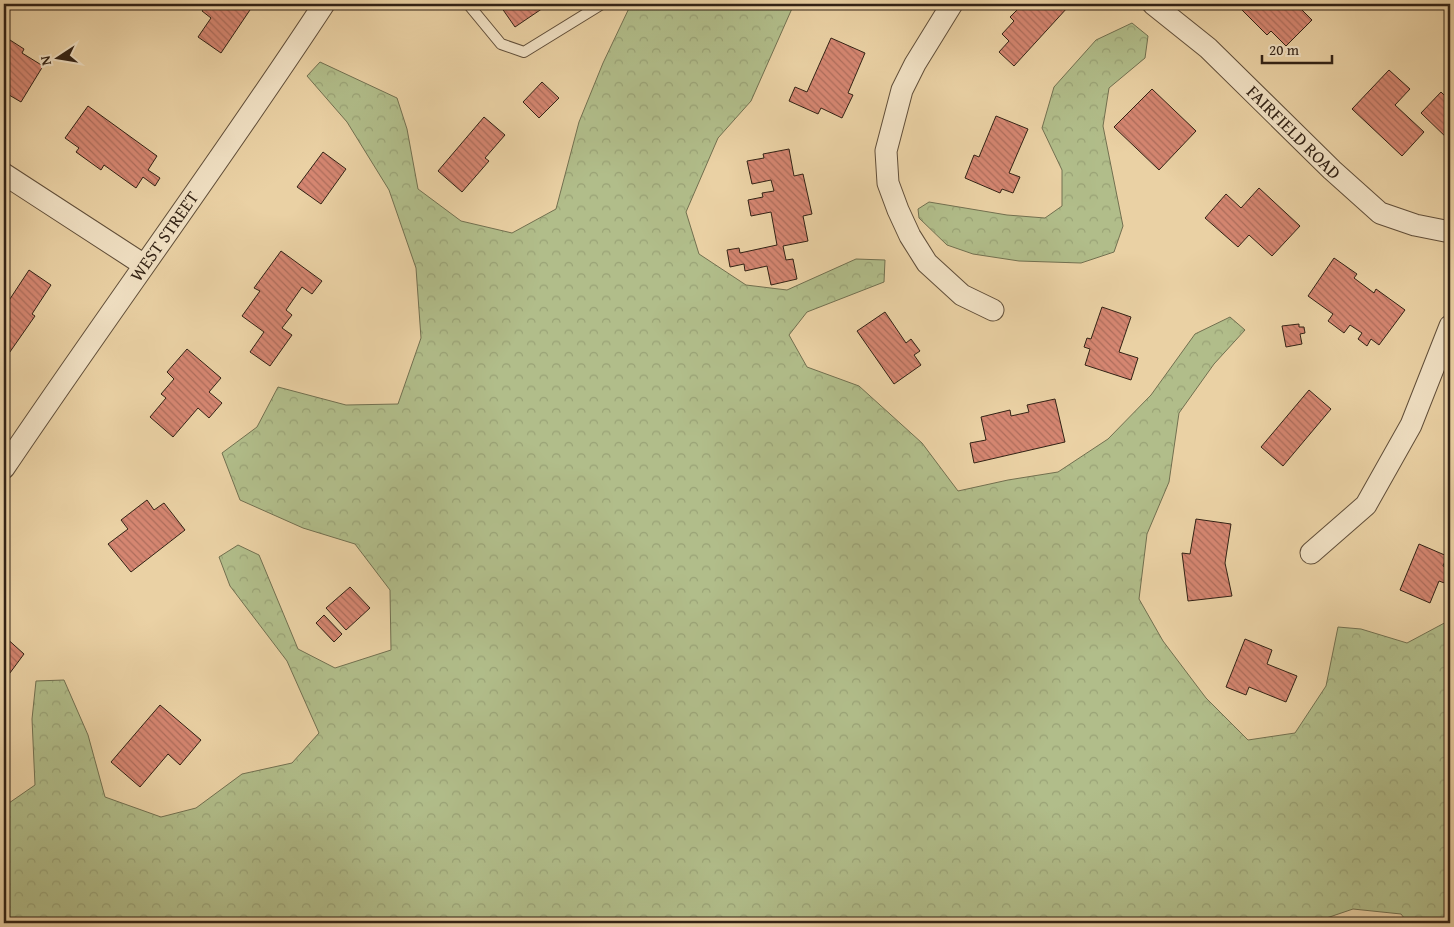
<svg xmlns="http://www.w3.org/2000/svg" width="1454" height="927" font-family="'Gentium Book Plus',serif">
<defs>
<pattern id="forest-crowns" width="20" height="18" patternUnits="userSpaceOnUse" patternTransform="scale(1.25)"><rect width="20" height="18" fill="#b1bd8a"/><path d="M2 6a3 3 0 1 1 6 0M12 15a3 3 0 1 1 6 0" fill="none" stroke="#99a276"/></pattern>
<pattern id="building-back-hatch" width="6" height="6" patternUnits="userSpaceOnUse" patternTransform="scale(1.25)"><rect width="6" height="6" fill="#d58671"/><path d="M-1 5l2 2M0 0l6 6M5-1l2 2" fill="none" stroke="#ad6d5c"/></pattern>
</defs>
<rect width="100%" height="100%" fill="#ead1a4"/>
<filter id="stains"><feTurbulence type="fractalNoise" baseFrequency=".004" numOctaves="4"/><feColorMatrix values="0 0 0 0 .2 0 0 0 0 .09 0 0 0 0 .02 0 0 0 .5 -.17"/></filter>
<radialGradient id="worn" r=".72"><stop offset=".6" stop-color="#630" stop-opacity="0"/><stop offset="1" stop-color="#630" stop-opacity=".3"/></radialGradient>
<path fill="url(#forest-crowns)" stroke="#727050" d="M631 4H794L751 101 718 138 686 212 699 254 746 285 787 290 856 259 885 260 884 282 807 312 789 335 807 367 859 386 922 443 958 491 1008 480 1058 472 1108 439 1151 395 1195 334 1230 317 1245 330 1214 364 1179 413 1169 482 1147 534 1139 599 1163 641 1206 698 1248 740 1295 733 1326 686 1338 627 1361 629 1407 643 1450 620V923H1408L1401 914 1353 909 1312 923H4V813L9 803 35 785 32 719 36 681 64 680 88 735 105 797 161 817 196 808 242 774 292 763 319 733 287 661 230 586 219 557 238 545 259 555 298 649 335 668 391 650 390 590 355 544 303 528 240 500 222 453 257 427 278 387 346 405 398 404 421 338 416 268 389 190 347 122 307 76 320 62 397 98 407 129 418 189 461 221 512 233 556 209 579 122 603 63Z
M1132 23 1148 36 1145 58 1109 88 1103 126 1123 226 1114 252 1081 263 1019 261 973 254 947 245 919 218 918 209 929 202 1007 215 1045 218 1062 206V170L1042 128 1054 87 1096 40Z"/>
<path fill="url(#building-back-hatch)" stroke="#322215" d="M207 4H254L221 53 198 37 211 18 202 11Z
M499 4H549L515 27Z
M1023 4H1065L1068 7 1014 66 999 52 1009 41 1002 34 1014 21 1010 17Z
M1236 4H1296L1312 20 1286 46 1271 31 1267 35Z
M831 38 865 53 848 93 853 95 842 118 821 108 818 114 789 101 795 87 807 92Z
M10 40 24 49 22 53 43 66 21 102 4 92V49Z
M1389 70 1410 89 1395 105 1424 132 1402 156 1352 109Z
M542 82 559 98 539 118 523 102Z
M1152 89 1196 131 1159 170 1114 127Z
M1441 92 1450 101V141L1421 113Z
M88 106 157 156 148 170 160 178 155 186 143 177 136 188 104 165 101 170 76 152 79 148 65 138Z
M996 116 1028 129 1009 173 1020 177 1013 193 1002 189 1000 193 965 178 974 155 979 157Z
M484 117 505 135 485 158 489 161 462 192 438 171Z
M789 149 794 176 803 174 812 214 803 216 808 241 783 246 786 260 793 259 797 279 771 285 767 266 745 271 744 264 730 267 727 250 739 248 740 253 777 245 771 212 751 216 748 200 763 197 762 193 774 191 771 180 752 184 747 161 764 158 763 154Z
M323 152 346 169 321 204 297 187Z
M1259 188 1300 226 1272 256 1249 235 1238 247 1205 218 1226 194 1241 208Z
M281 251 322 281 312 294 302 287 286 310 292 315 282 328 292 335 270 366 250 352 264 332 242 316 260 291 254 288Z
M1334 258 1357 274 1354 278 1374 293 1376 289 1405 310 1379 345 1371 339 1367 346 1358 339 1362 333 1350 325 1344 333 1328 321 1333 314 1308 296Z
M29 270 51 285 32 314 35 316 5 359 4 358V308Z
M1102 307 1131 317 1119 352 1138 358 1131 380 1085 365 1090 349 1084 347 1087 338 1091 339Z
M885 312 906 343 911 339 920 351 914 355 921 365 894 384 857 331Z
M1299 324V327H1304L1305 333 1300 334 1302 344 1286 347 1282 326Z
M187 349 221 378 209 392 222 403 209 418 198 408 173 437 150 417 166 398 161 394 174 379 167 372Z
M1309 390 1331 409 1283 466 1261 447Z
M1055 399 1065 442 974 463 970 443 986 440 981 417 1010 410 1011 416 1029 412 1027 405Z
M147 500 154 510 164 503 185 530 131 572 108 544 128 529 121 520Z
M1196 519 1231 524 1225 563 1232 596 1188 601 1182 553 1190 554Z
M1419 544 1447 556 1443 566 1450 569V585L1439 581 1430 603 1400 590Z
M350 587 370 608 346 630 326 608Z
M324 615 342 634 334 642 316 623Z
M4 636 24 654 4 681Z
M1245 639 1272 650 1267 664 1297 676 1286 702 1249 687 1246 695 1226 687Z
M160 705 201 740 180 765 168 754 140 787 111 762Z"/>
<g fill="none" stroke-linecap="round" stroke-linejoin="round">
<g stroke="#604e39" stroke-width="12">
<path id="service" d="M468 4 501 44 524 52 602 4"/>
</g>
<g stroke="#604e39" stroke-width="23">
<path id="minor" d="M952 4 915 64 902 90 886 151 888 183 898 210 910 236 927 263 962 295 993 310
M1153 4 1208 48 1332 170 1380 213 1415 225 1450 232
M4 174 144 265
M4 468C109 312 221 161 324 4
M1311 553 1366 505 1411 425 1450 326"/>
</g>
<use href="#service" stroke="#f1e1c4" stroke-width="10"/>
<use href="#minor" stroke="#f1e1c4" stroke-width="21"/>
</g>
<g text-anchor="middle" dominant-baseline="central" stroke-width="4" stroke-linejoin="round" paint-order="stroke">
<g font-size="18" fill="#322215" stroke="#f1e1c4">
<text transform="translate(1294 132) rotate(45)">FAIRFIELD ROAD</text>
<text transform="translate(164 236) rotate(-55)">WEST STREET</text>
</g>
</g>
<rect width="1454" height="927" fill="none" stroke="#ead1a4" stroke-width="20"/>
<rect x="5" y="5" width="1444" height="917" fill="none" stroke="#322215" stroke-width="2.5"/>
<rect x="10" y="10" width="1434" height="907" fill="none" stroke="#322215"/>
<g transform="translate(58 58) rotate(258)" stroke="#f1e1c4" stroke-width="4" paint-order="stroke">
<path d="M0-4L9 19L0 12L-9 19Z" fill="#322215"/>
<text y="-8" font-size="14" font-weight="bold" text-anchor="middle" fill="#322215">N</text>
</g>
<path d="M1262 55v8h70v-8" fill="none" stroke="#322215" stroke-width="2.5"/>
<text x="1269" y="55" font-size="15" fill="#322215" stroke="#f1e1c4" stroke-width="4" paint-order="stroke">20 m</text>
<rect width="100%" height="100%" filter="url(#stains)"/>
<rect width="100%" height="100%" fill="url(#worn)"/>
</svg>
